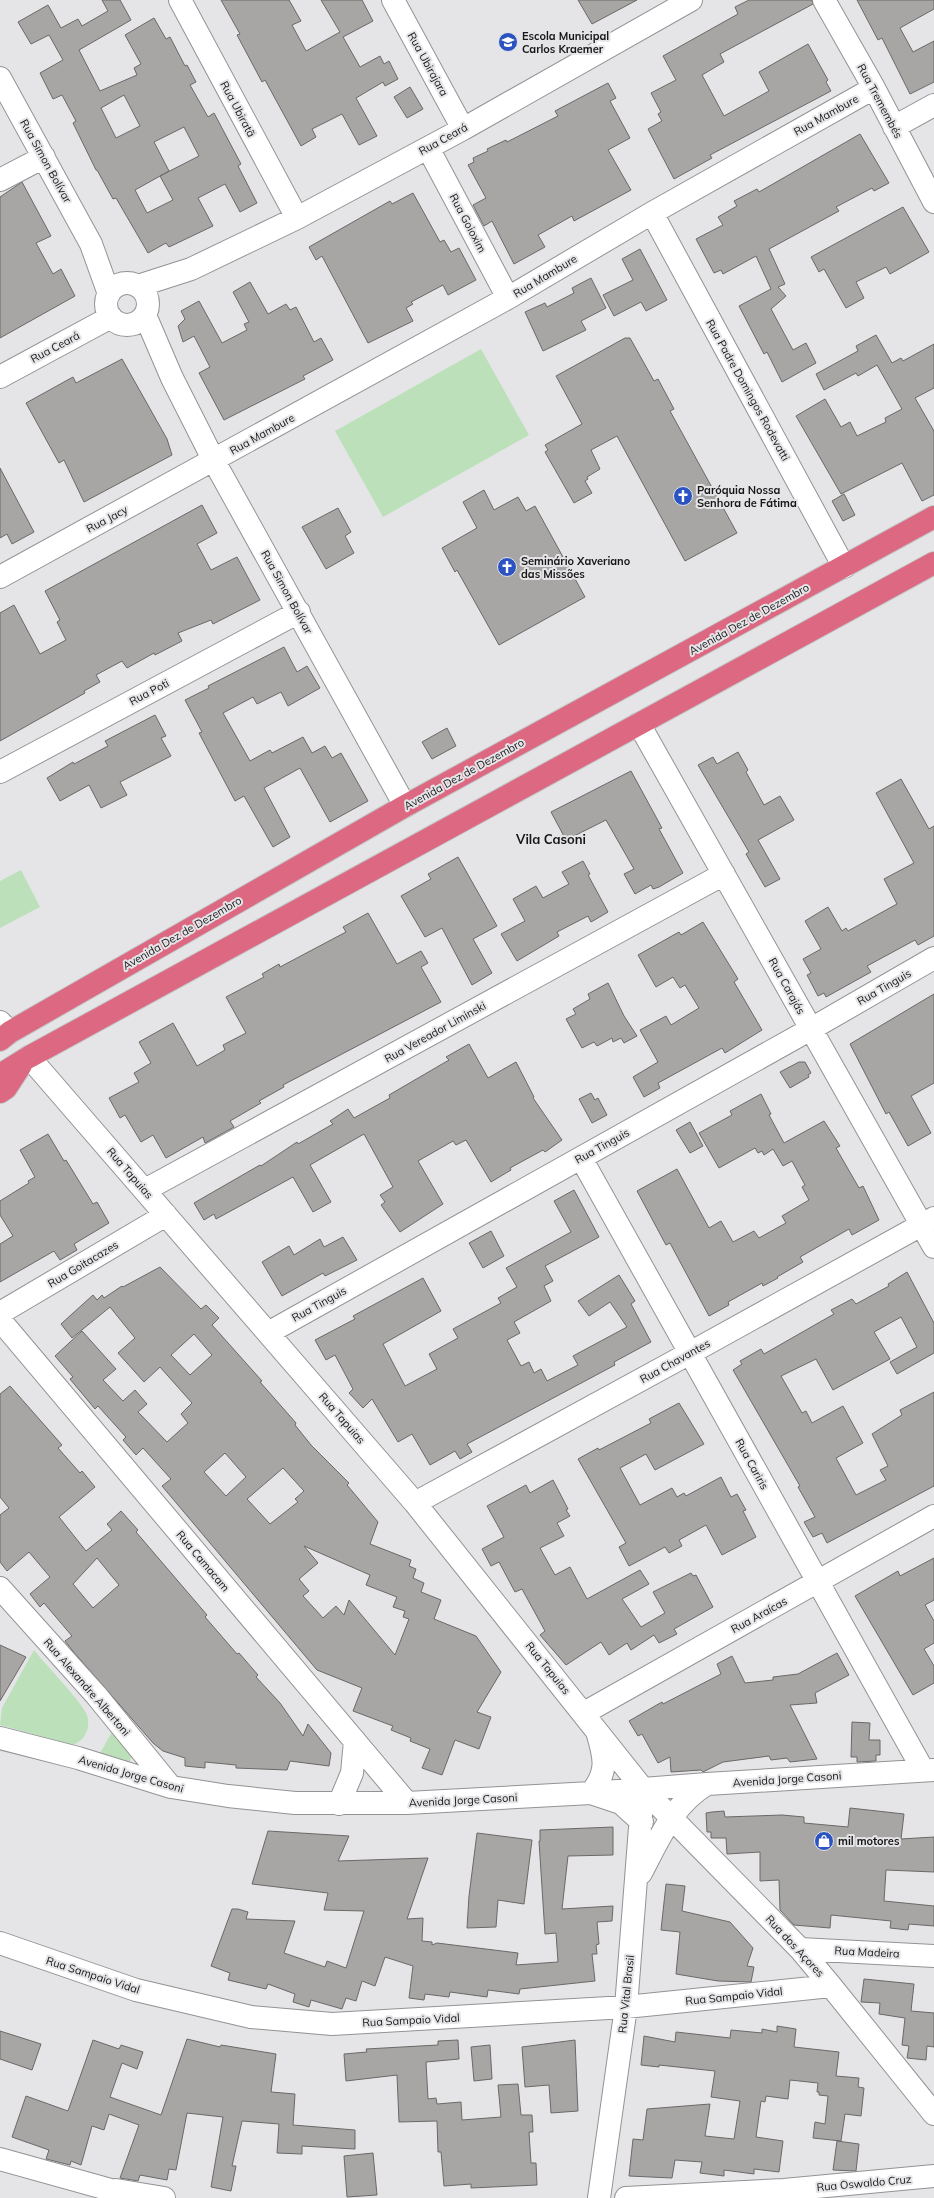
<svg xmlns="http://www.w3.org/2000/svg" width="934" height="2198" font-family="Mulish,sans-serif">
<rect width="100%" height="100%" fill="#e5e5e8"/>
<path fill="#bce0ba" d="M481 349 529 435 383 517 335 431Z
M21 870 40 907 0 928V881Z
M34 1650C44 1663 82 1702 87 1715 91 1728 85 1740 73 1745L0 1725 2 1708Z
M113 1730 133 1754 129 1763 99 1755Z"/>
<path fill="#a8a6a4" stroke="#6a6967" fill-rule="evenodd" d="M102 0H120L131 20 79 50 100 91 137 75 134 68 141 64 125 35 154 18 166 39 170 37 185 66 187 65 196 82 190 85 208 117 214 113 241 164 238 166 257 203 240 212 225 184 198 198 213 226 169 247 166 243 148 253 116 198 113 199 97 170H96L73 123 76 121 62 95 53 99 40 73 63 60 49 35 31 44 18 22 48 5 61 28 78 19 82 26 108 11ZM124 95 140 126 116 138 101 108ZM184 127 199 156 160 176 173 200 147 213 135 190 169 171 154 142Z
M221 0H289L301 21 292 25 306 51 340 32 321 0H362L373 21 343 37 360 67 380 56 384 64 389 61 398 79 385 86 383 82 356 98 377 136 359 145 342 114 312 129 316 137 301 146 265 80 262 82 237 35 240 34Z
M578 0H637L592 24Z
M749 0H812L813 4 720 54 724 62 702 75 724 116 769 91 759 72 808 44 828 80 826 82 831 91 710 155 712 158 674 179 648 129 662 121 658 114 661 112 651 93 676 80 663 56 738 14 735 7Z
M857 0H934V9L900 28 913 52 934 41V82L910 94 882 38 878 40Z
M608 83 616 98 610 101 630 138 608 150 631 190 574 221 572 216 538 235 545 247 514 264 492 221 484 226 473 205 486 198 468 165 474 162 473 158 488 151 487 149 506 140 507 142 558 116 555 111Z
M410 87 423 109 407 118 394 97Z
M860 134 889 183 874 191 872 188 836 207 839 211 769 249 785 284 778 287 786 296 771 309 793 350 806 343 816 363 782 382 767 352 764 354 739 306 771 289 756 256 723 274 721 270 714 273 696 239 723 225 718 217 737 206 734 201 757 189 759 192Z
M22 182 51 236 36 243 53 274 61 269 75 296 0 338V197Z
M413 193 440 242 444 240 451 252 459 248 476 280 448 295 443 285 411 302 413 304 406 308 413 321 368 343 322 256 316 260 309 247 390 201 392 204Z
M903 207 929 252 890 274 886 267 856 282 864 298 846 308 824 269 819 272 811 257Z
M640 249 667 300 646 311 641 302 614 316 603 295 633 280 622 259Z
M591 278 606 308 581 321 586 330 543 351 525 312 545 303 547 307 574 293 572 288Z
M250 282 268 314 286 304 290 310 296 307 314 342 321 338 333 360 303 376 305 379 224 420 199 373 210 367 194 336 183 342 178 326 185 319 181 311 199 301 222 343 247 330 244 324 249 322 233 292Z
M876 335 892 363 901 358 903 361 934 344V388L915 398 934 431V495L922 501 902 463 841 494 796 416 825 399 841 427 850 422 857 436 886 422 885 418 902 409 877 365 858 376 856 373 824 390 816 374 858 351 856 346Z
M625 338H630L654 381 658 379 674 409 670 411 737 533 685 561 617 436 591 450 600 469 587 477 588 479 585 481 592 493 574 503 545 452 548 450 545 445 582 424 556 376Z
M122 359 167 439 172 455 84 502 64 460 59 463 26 403 73 377 76 383Z
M0 468 34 532 12 544 7 534 0 538Z
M484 490 494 510 518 497 526 511 535 506 585 597 499 645 457 570 455 572 442 548 477 528 463 502Z
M844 494 855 515 843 521 832 501Z
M202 505 217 533 197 544 211 570 237 557 260 600 213 624 211 620 178 633 182 641 155 655 154 653 127 668 122 661 96 675 100 682 84 691 85 693 0 741V613L14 605 40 654 66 640 57 622 60 620 45 591Z
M338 508 351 532 345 536 354 553 326 569 302 527Z
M284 647 297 672 307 666 320 688 288 706 281 692 257 704 253 697 223 713 250 761 270 750 272 753 303 737 312 753 325 746 332 758 341 753 368 801 330 822 300 768 264 788 290 837 273 847 244 796 235 801 199 733 202 732 185 700 209 688 208 686Z
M155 715 166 736 161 738 171 756 120 782 127 795 101 808 89 785 60 801 47 778 73 762 74 764 108 746 105 741Z
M447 728 456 746 432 759 422 742Z
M738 752 748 770 746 772 764 805 780 796 794 820 758 840 780 879 765 887 746 854 749 852 698 765 713 757 717 764Z
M631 771 662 828 659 829 683 873 659 887 653 889 651 885 635 894 624 874 634 869 606 820 566 840 551 812Z
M901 779 929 829 934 826V936L918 945 915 940 867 966 871 972 826 997 824 993 818 996 807 975 811 973 803 959 821 949 805 921 828 907 842 931 846 928 848 931 897 904 884 879 914 863 876 793Z
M458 857 497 926 473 939 492 973 472 985 442 928 425 937 401 896 431 879 428 874Z
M583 861 590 874 588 875 608 912 591 922 588 916 557 932 559 936 517 961 501 934 525 921 513 899 536 886 543 898 569 884 562 872Z
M368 913 397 964 421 951 428 963 421 967 441 1002 283 1085 284 1087 259 1101 261 1103 230 1121 234 1127 205 1143 203 1137 166 1158 153 1135 141 1142 125 1115 120 1118 109 1098 139 1082 134 1073 151 1063 139 1042 173 1023 197 1066 225 1050 223 1045 246 1033 226 997 264 977 262 974 279 964 280 967 346 932 343 927Z
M703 922 738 979 734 982 762 1030 725 1053 722 1048 658 1083 660 1088 644 1097 633 1077 658 1062 640 1030 666 1016 671 1025 699 1008 685 985 680 988 673 977 656 987 638 955 679 932 681 935Z
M608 983 624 1016 637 1036 624 1043 621 1038 613 1042 612 1038 597 1046 594 1042 582 1048 566 1019 576 1014 573 1009 590 999 588 994Z
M934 994V1083L911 1096 931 1133 908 1146 889 1112 886 1114 850 1044Z
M469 1044 488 1078 516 1062 534 1097 533 1098 562 1140 545 1152 543 1150 510 1168 511 1170 491 1182 466 1140 456 1145 453 1141 418 1161 443 1204 400 1232 381 1205 385 1202 380 1195 393 1187 364 1134 310 1165 331 1202 313 1212 293 1177 216 1219 214 1214 204 1220 194 1203 260 1165 261 1166 297 1142 298 1144 333 1124 330 1121 348 1109 354 1118 390 1098 389 1095 449 1060 446 1057Z
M799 1062H805L811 1073 808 1075 809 1077 790 1088 780 1072Z
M591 1093 595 1100 598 1098 607 1115 592 1123 579 1099Z
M761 1094 771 1114 769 1115 784 1143 824 1121 840 1146 836 1148 859 1188 863 1186 879 1220 852 1235 849 1229 800 1257 803 1262 777 1277 778 1278 763 1286 762 1283 728 1302 729 1305 709 1316 670 1243 666 1245 637 1191 677 1169 709 1228 721 1221 733 1242 754 1231 759 1238 786 1223 782 1216 809 1200 802 1187 805 1185 792 1161 783 1166 773 1149 764 1155 762 1151 758 1153 755 1148 719 1168 699 1133 732 1115 730 1111Z
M690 1122 703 1146 690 1153 676 1130Z
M48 1134 64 1161 66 1160 93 1204 97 1202 109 1223 74 1244 77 1250 60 1260 54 1251 0 1282V1244L13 1236 0 1215V1201L29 1183 28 1181 35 1177 20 1150Z
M574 1190 599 1237 545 1266 553 1281 544 1286 551 1301 514 1322 520 1333 507 1340 521 1366 529 1362 534 1373 541 1369 547 1381 578 1365 573 1356 627 1327 610 1302 589 1316 578 1301 619 1275 635 1301 631 1304 651 1342 614 1362 615 1365 467 1444 472 1452 460 1459 455 1451 430 1465 412 1434 398 1442 372 1399 363 1408 349 1393 353 1389 335 1355 326 1360 315 1340 355 1319 353 1316 423 1278 441 1311 383 1344 405 1386 437 1369 429 1354 458 1338 453 1329 501 1303 498 1298 517 1287 506 1268 571 1232 554 1201Z
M491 1231 504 1256 483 1268 469 1243Z
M343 1237 357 1260 325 1276 323 1273 282 1296 262 1262 289 1246 294 1255 320 1239 324 1247Z
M160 1267 201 1309 206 1305 219 1318 212 1325 262 1381 260 1382 296 1423 295 1425 311 1445 349 1483 347 1485 378 1522 370 1544 411 1560 409 1566 416 1569 413 1578 424 1583 421 1592 441 1600 434 1619 476 1636 501 1672 477 1712 491 1717 479 1749 455 1740 442 1775 422 1768 430 1749 410 1741 411 1738 391 1730 393 1726 353 1711 362 1688 317 1670 162 1486 171 1479 143 1448 136 1455 123 1440 126 1437 98 1406 95 1409 70 1379 73 1377 55 1356 82 1331 116 1369 103 1380 123 1401 135 1390 147 1404 138 1412 167 1442 188 1423 181 1414 192 1403 160 1367 144 1382 118 1353 135 1338 110 1307 72 1338 61 1324 93 1295 97 1300 102 1295 104 1298 122 1286 123 1287ZM194 1334 212 1355 190 1375 171 1355ZM225 1453 246 1477 226 1496 204 1472ZM283 1468 304 1491 295 1499 298 1502 270 1524 247 1499ZM304 1546 370 1575 366 1585 397 1597 393 1607 405 1611 403 1617 409 1619 395 1655 349 1600 344 1615 336 1606 323 1618 303 1596 309 1591 299 1579 318 1563Z
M907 1272 934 1323V1353L897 1374 890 1362 917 1347 901 1317 874 1332 890 1359 833 1390 816 1359 781 1376 802 1413 806 1411 812 1423 843 1406 863 1443 836 1458 856 1495 886 1480 880 1470 888 1466 872 1434 902 1415 900 1410 934 1392V1486L827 1543 822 1533 813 1537 804 1522 815 1517 798 1487 800 1486 733 1370 742 1364 740 1361 761 1349 764 1354 834 1314 831 1310 852 1299 856 1304 889 1286 888 1284Z
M10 1386 62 1445 58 1448 80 1473 82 1471 95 1487 59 1517 86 1551 112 1530 107 1524 121 1511 138 1530 136 1532 207 1615 205 1617 237 1654 239 1653 258 1675 256 1677 280 1703 303 1736 308 1724 331 1753 329 1766 290 1761 287 1770 236 1768V1765L205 1762V1768L185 1766V1758L163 1751 153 1743 72 1650 65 1641 72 1636 44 1603 40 1607 30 1594 50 1577 29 1552 7 1571 0 1562V1515L9 1508 0 1497V1394ZM97 1558 119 1585 93 1608 73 1584Z
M679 1403 704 1444 655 1470 646 1454 620 1468 640 1505 672 1488 677 1497 684 1493 686 1496 721 1477 731 1497 737 1494 746 1510 743 1511 756 1537 722 1555 706 1525 679 1540 682 1546 669 1553 665 1547 629 1566 619 1547 626 1543 578 1459 598 1448 599 1450 651 1423 649 1419Z
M553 1480 568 1509 566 1510 570 1516 557 1523 564 1536 540 1548 555 1575 570 1567 587 1599 640 1570 649 1584 622 1599 641 1627 665 1613 653 1592 691 1573 693 1576 696 1575 713 1607 674 1629 677 1634 659 1643 654 1635 631 1650 627 1643 609 1655 601 1642 566 1665 540 1635 545 1631 522 1589 515 1592 499 1562 491 1566 482 1549 504 1537 487 1506 526 1485 530 1493Z
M934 1558V1600L925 1605 934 1621V1643L924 1649 934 1666V1683L913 1695 855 1596 898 1571 900 1576Z
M0 1645 26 1657 0 1701Z
M837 1653 849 1675 815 1693 817 1703 790 1705 817 1759 790 1762 787 1758 771 1760 769 1756 723 1762 703 1772 701 1770 671 1772 670 1757 658 1763 642 1734 638 1736 629 1721 662 1702 663 1704 721 1674 717 1664 732 1656 745 1683 773 1680V1677L798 1674Z
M852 1722 870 1723 869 1740H880V1755H876V1761L857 1762V1757H851Z
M850 1808 904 1814 901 1839 934 1837V1872L886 1870 884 1901 934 1906V1926L909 1924 908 1930 890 1928 891 1921 831 1915 830 1928 794 1925 780 1910 779 1880 760 1881V1852L727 1854 726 1838H711V1832H707L706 1813 712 1812 724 1811 725 1817 782 1815 804 1817V1823L848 1827Z
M613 1827V1855L568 1856 562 1909 613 1906 612 1921 597 1922 599 1944 596 1945 597 1954H592L595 1981 520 1989 519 1994 488 1990 487 1997 450 1992 449 1997 425 1994 424 2000 409 1998 413 1966 385 1957 375 1986 362 1981 356 2001 346 1998 342 2009 311 2000 309 2007 293 2002 295 1994 268 1984 266 1989 228 1980 230 1973 211 1966 232 1909H238L248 1912 246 1919 295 1921 284 1953 325 1967 327 1961 346 1968 364 1911 324 1910 328 1893 252 1884 268 1831 349 1836 338 1861 428 1858 407 1919 423 1918 422 1941 432 1942V1945L437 1943 518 1953 516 1965 558 1962 556 1933 545 1934 539 1841H540V1830Z
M477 1833 532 1840 524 1904 498 1900 496 1927 467 1928 469 1896Z
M666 1884 685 1886 682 1911 730 1922 753 1948 747 1966 754 1967 751 1982 718 1981 676 1974 680 1932 661 1930Z
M864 1979 914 1984 911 2011 934 2013V2047L927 2046 926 2060 907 2058 909 2046 902 2045 905 2018 879 2014 880 2003 861 2002Z
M777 2026 796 2029 794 2047 839 2052 836 2076 859 2078 858 2087 864 2088 861 2116 845 2114 841 2141 813 2138 815 2122 825 2124 828 2096 819 2095V2092H817L818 2083 790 2080 788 2099 766 2096 765 2102 761 2101 756 2137 783 2141 779 2172 754 2169V2174L724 2170V2176L700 2173 702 2162 675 2160 672 2178 629 2176 633 2139 643 2140 647 2109 710 2104 705 2136 734 2139 740 2101 711 2097 715 2071 659 2065V2067L641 2065 644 2036 675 2042 676 2032 730 2038 731 2030 762 2033V2029L777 2032Z
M0 2031 41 2044 32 2070 0 2059Z
M187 2039 220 2047 221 2045 276 2054 271 2092 295 2094 293 2125 355 2130V2149L302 2146V2154L277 2153 279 2124 242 2121 232 2166H236L231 2191 211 2187 223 2117 187 2113 176 2170 169 2169 167 2180 140 2175 138 2181 120 2178 139 2125 109 2114 104 2130 92 2126 81 2165 71 2161 70 2165 46 2159 49 2150 12 2137 26 2096 68 2111 93 2040 119 2049 121 2045 143 2052 137 2069 122 2063 110 2097 161 2115Z
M458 2040 459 2059 426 2062 428 2099 436 2098 437 2104 461 2102 462 2120 501 2117 498 2085 518 2084 521 2115H532L533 2132H529L531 2163H536L537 2185 471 2188V2184L444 2186 441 2152H438L437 2121 399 2122 397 2075 346 2081 344 2054 367 2052 366 2049 438 2045V2041Z
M575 2040 578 2111 551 2113 549 2085 525 2087 522 2047Z
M490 2045 492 2079 474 2081 471 2047Z
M837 2141 859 2144 856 2171 833 2170Z
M373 2153 377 2195 347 2197 344 2156Z"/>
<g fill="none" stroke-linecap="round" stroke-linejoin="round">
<g stroke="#939396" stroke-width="24">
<path id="minor" d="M180 0 297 218
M393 0 463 129
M824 0 874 88 934 202
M0 78 91 244 109 294
M894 127 934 105
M428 148 508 298
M0 180 44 157
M652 213 844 567
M106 304a21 21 0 1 1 42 0a21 21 0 1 1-42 0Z
M138 286 191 269 297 218 463 129 691 0
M145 315 172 378 214 461 405 806
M0 377 111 317
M0 577 508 298 652 213 874 88
M639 724 934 1247
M0 772 299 612
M0 1022 10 1032
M29 1057 415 1503 643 1789 800 1949 831 1986 934 2114
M581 1158 923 1770
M145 1190 724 874
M0 1313 166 1215
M0 1320 407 1803
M268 1333 811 1029 934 958
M415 1503 690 1353 934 1218
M0 1588 96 1695 171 1787
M584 1713 934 1516
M598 1735C605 1759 608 1772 591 1793L621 1803 642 1822
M0 1738 78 1758 171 1787 228 1796 295 1803H407L591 1793 707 1784 934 1770
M339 1804 352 1773 355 1741
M641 1873C659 1839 673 1804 707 1784
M0 1943 136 1990 251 2017 332 2024 626 2007 831 1986
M800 1949 934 1956
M0 2159 111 2190 130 2198
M116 2190 164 2198
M599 2198 626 2007 643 1789
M626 2198 784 2190 934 2176"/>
</g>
<g stroke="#c2c2c3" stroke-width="24">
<path id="highway" d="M0 1040 10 1032 405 806 934 517
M0 1075 29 1057 934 563
M0 1092 6 1088 21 1065"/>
</g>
<use href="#minor" stroke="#fff" stroke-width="22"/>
<use href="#highway" stroke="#dc6881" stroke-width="22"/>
</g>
<defs>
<g id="school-disc" transform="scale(1)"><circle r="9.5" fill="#2c53c2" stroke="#e5e5e8"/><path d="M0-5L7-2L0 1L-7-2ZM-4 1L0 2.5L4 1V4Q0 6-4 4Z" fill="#fff"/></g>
<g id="church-disc" transform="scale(1)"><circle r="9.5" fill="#2c53c2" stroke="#e5e5e8"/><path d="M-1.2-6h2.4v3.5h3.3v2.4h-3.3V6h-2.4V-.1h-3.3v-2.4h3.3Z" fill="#fff"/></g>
<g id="shop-disc" transform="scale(1)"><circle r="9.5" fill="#2c53c2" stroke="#e5e5e8"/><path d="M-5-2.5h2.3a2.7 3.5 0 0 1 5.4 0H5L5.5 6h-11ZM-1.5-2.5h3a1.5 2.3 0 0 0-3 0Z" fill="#fff"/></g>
</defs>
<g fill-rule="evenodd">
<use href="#school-disc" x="508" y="42"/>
<use href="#church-disc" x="683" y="496"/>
<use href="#church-disc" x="507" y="567"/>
<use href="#shop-disc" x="824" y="1841"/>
</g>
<g text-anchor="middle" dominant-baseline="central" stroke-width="4" stroke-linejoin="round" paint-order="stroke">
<g font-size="11" font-weight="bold" fill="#161617" stroke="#e5e5e8" text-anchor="start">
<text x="522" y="36">Escola Municipal<tspan x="522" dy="13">Carlos Kraemer</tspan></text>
<text x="697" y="490">Paróquia Nossa<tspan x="697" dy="13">Senhora de Fátima</tspan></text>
<text x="521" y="561">Seminário Xaveriano<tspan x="521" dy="13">das Missões</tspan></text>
<text x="838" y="1841">mil motores</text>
</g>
<g font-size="11" fill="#161617" stroke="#e5e5e8">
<text transform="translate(428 64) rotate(61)">Rua Ubirajara</text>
<text transform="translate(880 101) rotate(62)">Rua Tremembés</text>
<text transform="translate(238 109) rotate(62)">Rua Ubiratã</text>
<text transform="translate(826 115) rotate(-29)">Rua Mambure</text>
<text transform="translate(443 139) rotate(-29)">Rua Ceará</text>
<text transform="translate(46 161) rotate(61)">Rua Simon Bolívar</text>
<text transform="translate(468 223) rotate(62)">Rua Goioxim</text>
<text transform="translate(545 276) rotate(-31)">Rua Mambure</text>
<text transform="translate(55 347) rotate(-28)">Rua Ceará</text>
<text transform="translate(748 390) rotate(61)">Rua Padre Domingos Rodevatti</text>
<text transform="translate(262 434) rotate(-29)">Rua Mambure</text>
<text transform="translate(107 519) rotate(-28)">Rua Jacy</text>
<text transform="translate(287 592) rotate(61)">Rua Simon Bolívar</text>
<text transform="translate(749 619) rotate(-29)">Avenida Dez de Dezembro</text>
<text transform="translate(149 692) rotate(-28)">Rua Poti</text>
<text transform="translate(464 774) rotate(-29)">Avenida Dez de Dezembro</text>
<text transform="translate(182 933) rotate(-30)">Avenida Dez de Dezembro</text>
<text transform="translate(787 986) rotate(61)">Rua Carajás</text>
<text transform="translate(884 987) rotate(-30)">Rua Tinguis</text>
<text transform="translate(435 1032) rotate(-29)">Rua Vereador Liminski</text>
<text transform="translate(602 1146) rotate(-29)">Rua Tinguis</text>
<text transform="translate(130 1173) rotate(49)">Rua Tapuias</text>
<text transform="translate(83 1264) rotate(-31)">Rua Goitacazes</text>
<text transform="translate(319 1304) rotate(-29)">Rua Tinguis</text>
<text transform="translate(675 1361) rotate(-29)">Rua Chavantes</text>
<text transform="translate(342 1418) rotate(49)">Rua Tapuias</text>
<text transform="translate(752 1464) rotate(61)">Rua Cariris</text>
<text transform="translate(203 1561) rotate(50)">Rua Camacam</text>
<text transform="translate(759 1615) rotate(-29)">Rua Araícas</text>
<text transform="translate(548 1668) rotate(51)">Rua Tapuias</text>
<text transform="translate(87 1687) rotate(49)">Rua Alexandre Albertoni</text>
<text transform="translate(131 1774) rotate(16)">Avenida Jorge Casoni</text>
<text transform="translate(787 1779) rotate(-4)">Avenida Jorge Casoni</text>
<text transform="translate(463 1800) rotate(-3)">Avenida Jorge Casoni</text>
<text transform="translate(795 1946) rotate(47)">Rua dos Açores</text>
<text transform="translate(867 1952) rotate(3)">Rua Madeira</text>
<text transform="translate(93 1975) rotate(18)">Rua Sampaio Vidal</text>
<text transform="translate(626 1994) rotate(-84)">Rua Vital Brasil</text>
<text transform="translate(734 1996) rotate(-6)">Rua Sampaio Vidal</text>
<text transform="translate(411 2020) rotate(-3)">Rua Sampaio Vidal</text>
<text transform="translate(864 2183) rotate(-5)">Rua Oswaldo Cruz</text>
</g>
<g font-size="13" font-weight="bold" fill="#161617" stroke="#e5e5e8">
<text x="551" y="839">Vila Casoni</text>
</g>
</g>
</svg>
